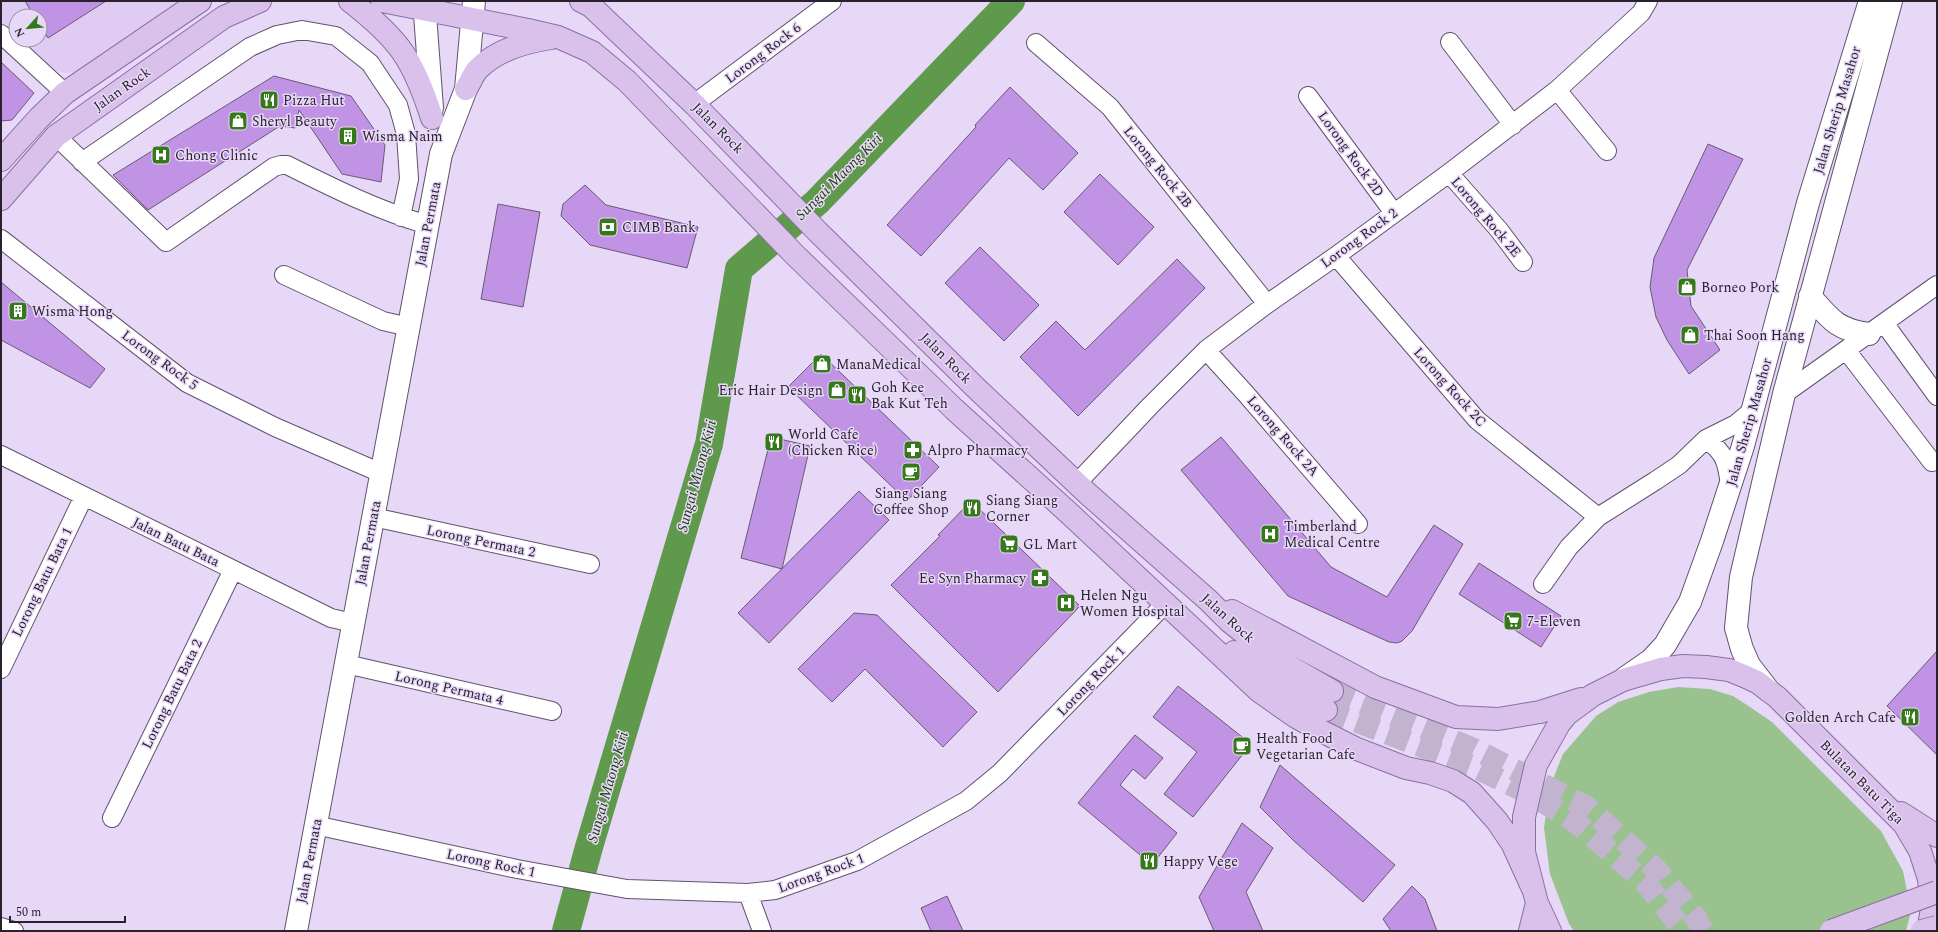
<svg xmlns="http://www.w3.org/2000/svg" width="1938" height="932" font-family="Spectral,serif">
<rect width="100%" height="100%" fill="#e8d8f7"/>
<path fill="#e0ccf2" d="M1 1H189L82 71 67 73 53 70 21 40H40V16H16V35L1 21Z"/>
<path fill="#9ac28e" d="M1678 687 1710 689 1733 696 1747 705 1772 722 1881 831 1903 871 1911 911 1906 931H1574L1569 924 1550 874 1544 828 1547 805 1553 779 1563 754 1596 716 1618 702 1649 692Z"/>
<g fill="none" stroke-linecap="round" stroke-linejoin="round">
<path stroke="#5f994c" stroke-width="28" d="M566 931 589 847 709 444 739 269 817 202 1011 1"/>
</g>
<path fill="#c193e5" stroke="#685a74" d="M25 1H106L48 38 40 25V16H34Z
M1 62 34 93 12 120 1 121Z
M274 76 351 96 385 145 381 182 342 174 299 110 295 128 280 126 148 210 113 175Z
M1010 87 1078 153 1043 190 1009 158 921 256 887 225 976 127 975 125Z
M1708 144 1743 159 1687 270 1691 306 1720 350 1689 374 1667 340 1656 317 1650 287 1654 258Z
M1100 174 1154 227 1118 265 1064 212Z
M585 185 606 205 698 227 687 268 590 245 561 216 563 204Z
M498 204 540 212 523 307 481 299Z
M980 247 1039 305 1004 341 945 283Z
M1177 259 1205 288 1078 416 1020 357 1056 321 1085 350Z
M1 282 105 369 90 388 1 340Z
M821 354 939 467 907 501 788 387Z
M771 437 810 446 782 569 741 558Z
M1221 437 1331 567 1387 597 1434 525 1463 544 1412 631 1402 641 1397 643 1389 642 1288 596 1181 470Z
M859 491 889 520 769 643 738 613Z
M971 501 1080 606 998 692 891 585 940 536 938 535Z
M1479 563 1561 616 1541 647 1459 594Z
M854 613 877 615 977 712 943 747 865 669 832 702 798 669Z
M1937 651V755L1887 706Z
M1178 686 1251 744 1193 817 1164 794 1197 752 1153 717Z
M1135 735 1163 758 1145 779 1133 769 1120 785 1177 833 1152 865 1078 803Z
M1280 765 1395 865 1363 902 1294 841 1260 807Z
M1242 823 1273 848 1246 892 1263 931H1214L1199 897Z
M1412 886 1425 899 1437 931H1391L1383 919Z
M947 896 963 931H931L921 908Z"/>
<g fill="none" stroke-linecap="round" stroke-linejoin="round">
<path stroke="#c2b4cf" stroke-width="22" stroke-dasharray="22 11" stroke-linecap="butt" d="M1332 691 1474 749 1587 807 1657 870 1696 918 1703 931
M1326 710 1472 766 1528 793 1577 823 1645 882 1684 931"/>
<g stroke="#60526c" stroke-width="20">
<path id="street" d="M1 34 65 93
M1450 42 1513 125
M1036 43 1110 107 1267 304
M1557 90 1607 151
M1308 96 1394 213
M694 104 832 1
M56 136 166 242 274 167 281 165H287C333 188 379 211 428 225
M82 162 250 47 277 35 302 30 336 36 370 63 398 105 406 134 409 179 401 217
M1449 173 1499 230 1523 262
M1 239 187 383 275 427 381 473
M1336 256 1477 420 1598 517
M284 275 383 321 409 327
M1884 323 1937 396
M1206 350 1246 394 1358 524
M1846 350 1932 462
M1784 394 1937 285
M1706 439C1725 453 1727 462 1730 485
M1 455 331 618 353 623
M1077 483 1150 406 1206 350 1267 304 1336 256 1449 173 1557 90 1641 13 1648 1
M373 517 590 564
M1543 584 1569 547 1598 517 1655 481 1679 465 1706 439 1736 424 1754 409
M346 664 552 711
M1 669 84 496
M112 818 233 570
M315 825 517 869 627 889 748 893 775 890 857 861 966 801 1000 773 1166 603
M748 893 762 931
M1 927 14 931"/>
</g>
<g stroke="#60526c" stroke-width="24">
<path id="secondary" d="M424 1 432 108
M1810 296C1830 319 1837 330 1869 334
M1625 678 1651 660 1665 645 1690 602 1712 541 1743 446 1808 203 1870 1
M1769 691 1749 665 1742 649 1736 628 1741 577 1784 394 1891 1
M296 931 441 154 466 89 474 1"/>
</g>
<g stroke="#8a6fa2" stroke-width="24">
<path id="primary" d="M350 1C399 39 413 59 432 118
M382 1 528 30 558 37 592 52 627 81 794 254 954 409 1071 515 1259 691 1296 717 1323 732 1357 749 1406 768 1430 773 1453 781 1472 793 1497 821 1512 843 1533 889
M581 1 591 6 694 104 818 232 976 388 1088 494 1208 600 1229 621 1278 660 1332 691
M466 89C470 83 473 75 477 70 496 50 524 42 551 38
M1 160 39 118 65 93 200 1
M1 199 56 136 224 17 260 1
M1232 611 1375 687 1456 717 1498 719 1540 712 1581 699
M1234 652 1292 691 1326 710
M1901 813 1937 836
M1530 931 1537 903
M1550 931 1537 903 1524 852V817L1536 765 1559 724 1567 714 1593 695 1623 680 1661 669 1683 666 1706 667 1729 670 1744 676 1757 682 1777 697 1904 824 1920 851 1929 879 1932 909 1928 931"/>
</g>
<use href="#street" stroke="#fff" stroke-width="18"/>
<use href="#secondary" stroke="#fff" stroke-width="22"/>
<use href="#primary" stroke="#d9c1ec" stroke-width="22"/>
<g stroke="#8a6fa2" stroke-width="24" stroke-linecap="butt">
<path id="primary-bridge" d="M1831 931 1937 892
M1922 931 1937 927"/>
</g>
<use href="#primary-bridge" stroke="#d9c1ec" stroke-width="22"/>
</g>
<defs>
<g id="restaurant-square" transform="scale(1)"><rect x="-9" y="-9" width="18" height="18" rx="4" fill="#36791a" stroke="#e8d8f7"/><path d="M-5-6h1v4h1v-4h1v4h1v-4h1v5L-1.5 .5V6h-2V.5L-5-1ZM5-6V6H3V1.5H1.5Q1.5-4 5-6Z" fill="#fff"/></g>
<g id="shop-square" transform="scale(1)"><rect x="-9" y="-9" width="18" height="18" rx="4" fill="#36791a" stroke="#e8d8f7"/><path d="M-5-2.5h2.3a2.7 3.5 0 0 1 5.4 0H5L5.5 6h-11ZM-1.5-2.5h3a1.5 2.3 0 0 0-3 0Z" fill="#fff"/></g>
<g id="building-square" transform="scale(1)"><rect x="-9" y="-9" width="18" height="18" rx="4" fill="#36791a" stroke="#e8d8f7"/><path d="M-4-6H4V6H1V3H-1V6H-4ZM-2.5-4.3h1.7v1.8h-1.7ZM.8-4.3h1.7v1.8H.8ZM-2.5-1h1.7V.8h-1.7ZM.8-1h1.7V.8H.8Z" fill="#fff"/></g>
<g id="hospital-square" transform="scale(1)"><rect x="-9" y="-9" width="18" height="18" rx="4" fill="#36791a" stroke="#e8d8f7"/><path d="M-5-5h3v3.5h4V-5h3V5h-3V1.5h-4V5h-3Z" fill="#fff"/></g>
<g id="bank-square" transform="scale(1)"><rect x="-9" y="-9" width="18" height="18" rx="4" fill="#36791a" stroke="#e8d8f7"/><path d="M-6-4H6V4H-6ZM0-2.3a2.3 2.3 0 1 0 0 4.6a2.3 2.3 0 1 0 0-4.6Z" fill="#fff"/></g>
<g id="pharmacy-square" transform="scale(1)"><rect x="-9" y="-9" width="18" height="18" rx="4" fill="#36791a" stroke="#e8d8f7"/><path d="M-2-6h4v4h4v4h-4v4h-4v-4h-4v-4h4Z" fill="#fff"/></g>
<g id="cafe-square" transform="scale(1)"><rect x="-9" y="-9" width="18" height="18" rx="4" fill="#36791a" stroke="#e8d8f7"/><path d="M-5.5-4.5H6V0H3Q3 3.5 0 3.5H-2.5Q-5.5 3.5-5.5 0ZM3-3.2v2h1.7v-2ZM-6 4.5H4V6H-6Z" fill="#fff"/></g>
<g id="supermarket-square" transform="scale(1)"><rect x="-9" y="-9" width="18" height="18" rx="4" fill="#36791a" stroke="#e8d8f7"/><path d="M-6-5.5h2.5l.6 2H6L4.5 2H-2.5L-4.4-4H-6ZM-1.5 3.2a1.3 1.3 0 1 0 .1 0ZM3 3.2a1.3 1.3 0 1 0 .1 0Z" fill="#fff"/></g>
</defs>
<g fill-rule="evenodd">
<use href="#restaurant-square" x="269" y="100"/>
<use href="#shop-square" x="238" y="121"/>
<use href="#building-square" x="348" y="136"/>
<use href="#hospital-square" x="161" y="155"/>
<use href="#bank-square" x="608" y="227"/>
<use href="#shop-square" x="1687" y="287"/>
<use href="#building-square" x="18" y="311"/>
<use href="#shop-square" x="1690" y="335"/>
<use href="#shop-square" x="822" y="364"/>
<use href="#shop-square" x="837" y="390"/>
<use href="#restaurant-square" x="857" y="395"/>
<use href="#restaurant-square" x="774" y="442"/>
<use href="#pharmacy-square" x="913" y="450"/>
<use href="#cafe-square" x="911" y="472"/>
<use href="#restaurant-square" x="972" y="508"/>
<use href="#hospital-square" x="1270" y="534"/>
<use href="#supermarket-square" x="1009" y="544"/>
<use href="#pharmacy-square" x="1040" y="578"/>
<use href="#hospital-square" x="1066" y="603"/>
<use href="#supermarket-square" x="1513" y="621"/>
<use href="#restaurant-square" x="1910" y="717"/>
<use href="#cafe-square" x="1242" y="746"/>
<use href="#restaurant-square" x="1149" y="861"/>
</g>
<g text-anchor="middle" dominant-baseline="central" stroke-width="3" stroke-linejoin="round" paint-order="stroke">
<g font-size="14" fill="#28222e" stroke="#e8d8f7">
<text transform="translate(763 53) rotate(-37)">Lorong Rock 6</text>
<text transform="translate(122 89) rotate(-35)">Jalan Rock</text>
<text transform="translate(1837 110) rotate(-73)">Jalan Sherip Masahor</text>
<text transform="translate(718 128) rotate(45)">Jalan Rock</text>
<text transform="translate(1351 154) rotate(54)">Lorong Rock 2D</text>
<text transform="translate(1158 167) rotate(51)">Lorong Rock 2B</text>
<text transform="translate(1486 217) rotate(50)">Lorong Rock 2E</text>
<text transform="translate(428 224) rotate(-79)">Jalan Permata</text>
<text transform="translate(1359 238) rotate(-36)">Lorong Rock 2</text>
<text transform="translate(946 358) rotate(45)">Jalan Rock</text>
<text transform="translate(160 360) rotate(36)">Lorong Rock 5</text>
<text transform="translate(1450 387) rotate(48)">Lorong Rock 2C</text>
<text transform="translate(1749 422) rotate(-74)">Jalan Sherip Masahor</text>
<text transform="translate(1283 436) rotate(49)">Lorong Rock 2A</text>
<text transform="translate(481 541) rotate(12)">Lorong Permata 2</text>
<text transform="translate(176 542) rotate(26)">Jalan Batu Bata</text>
<text transform="translate(368 543) rotate(-79)">Jalan Permata</text>
<text transform="translate(42 582) rotate(-64)">Lorong Batu Bata 1</text>
<text transform="translate(1228 618) rotate(42)">Jalan Rock</text>
<text transform="translate(1091 681) rotate(-46)">Lorong Rock 1</text>
<text transform="translate(449 688) rotate(13)">Lorong Permata 4</text>
<text transform="translate(172 694) rotate(-64)">Lorong Batu Bata 2</text>
<text transform="translate(1862 782) rotate(45)">Bulatan Batu Tiga</text>
<text transform="translate(309 861) rotate(-79)">Jalan Permata</text>
<text transform="translate(491 863) rotate(12)">Lorong Rock 1</text>
<text transform="translate(821 873) rotate(-20)">Lorong Rock 1</text>
</g>
<g font-size="14" fill="#28222e" stroke="#e8d8f7" text-anchor="start">
<text x="283" y="100">Pizza Hut</text>
<text x="252" y="121">Sheryl Beauty</text>
<text x="362" y="136">Wisma Naim</text>
<text x="175" y="155">Chong Clinic</text>
<text x="622" y="227">CIMB Bank</text>
<text x="1701" y="287">Borneo Pork</text>
<text x="32" y="311">Wisma Hong</text>
<text x="1704" y="335">Thai Soon Hang</text>
<text x="836" y="364">ManaMedical</text>
<text x="871" y="387">Goh Kee<tspan x="871" dy="16">Bak Kut Teh</tspan></text>
<text x="823" y="390" text-anchor="end">Eric Hair Design</text>
<text x="788" y="434">World Cafe<tspan x="788" dy="16">(Chicken Rice)</tspan></text>
<text x="927" y="450">Alpro Pharmacy</text>
<text x="911" y="493" text-anchor="middle">Siang Siang<tspan x="911" dy="16">Coffee Shop</tspan></text>
<text x="986" y="500">Siang Siang<tspan x="986" dy="16">Corner</tspan></text>
<text x="1284" y="526">Timberland<tspan x="1284" dy="16">Medical Centre</tspan></text>
<text x="1023" y="544">GL Mart</text>
<text x="1026" y="578" text-anchor="end">Ee Syn Pharmacy</text>
<text x="1080" y="595">Helen Ngu<tspan x="1080" dy="16">Women Hospital</tspan></text>
<text x="1527" y="621">7-Eleven</text>
<text x="1896" y="717" text-anchor="end">Golden Arch Cafe</text>
<text x="1256" y="738">Health Food<tspan x="1256" dy="16">Vegetarian Cafe</tspan></text>
<text x="1163" y="861">Happy Vege</text>
</g>
<g font-size="15" font-style="italic" fill="#143b03" stroke="#e8d8f7">
<text transform="translate(839 177) rotate(-45)">Sungai Maong Kiri</text>
<text transform="translate(697 476) rotate(-75)">Sungai Maong Kiri</text>
<text transform="translate(608 787) rotate(-74)">Sungai Maong Kiri</text>
</g>
</g>
<rect width="1938" height="932" fill="none" stroke="#28222e" stroke-width="4"/>
<g transform="translate(28 28) rotate(243)"><circle r="19" fill="#e8d8f7" stroke="#9b8fa7"/>
<path d="M0-3L7 15L0 10L-7 15Z" fill="#36791a"/>
<text y="-6" font-size="11" font-weight="bold" text-anchor="middle" fill="#28222e">N</text>
</g>
<path d="M10 916v6h115v-6" fill="none" stroke="#28222e" stroke-width="2"/>
<text x="16" y="916" font-size="12" fill="#28222e" stroke="#e8d8f7" stroke-width="3" paint-order="stroke">50 m</text>
</svg>
